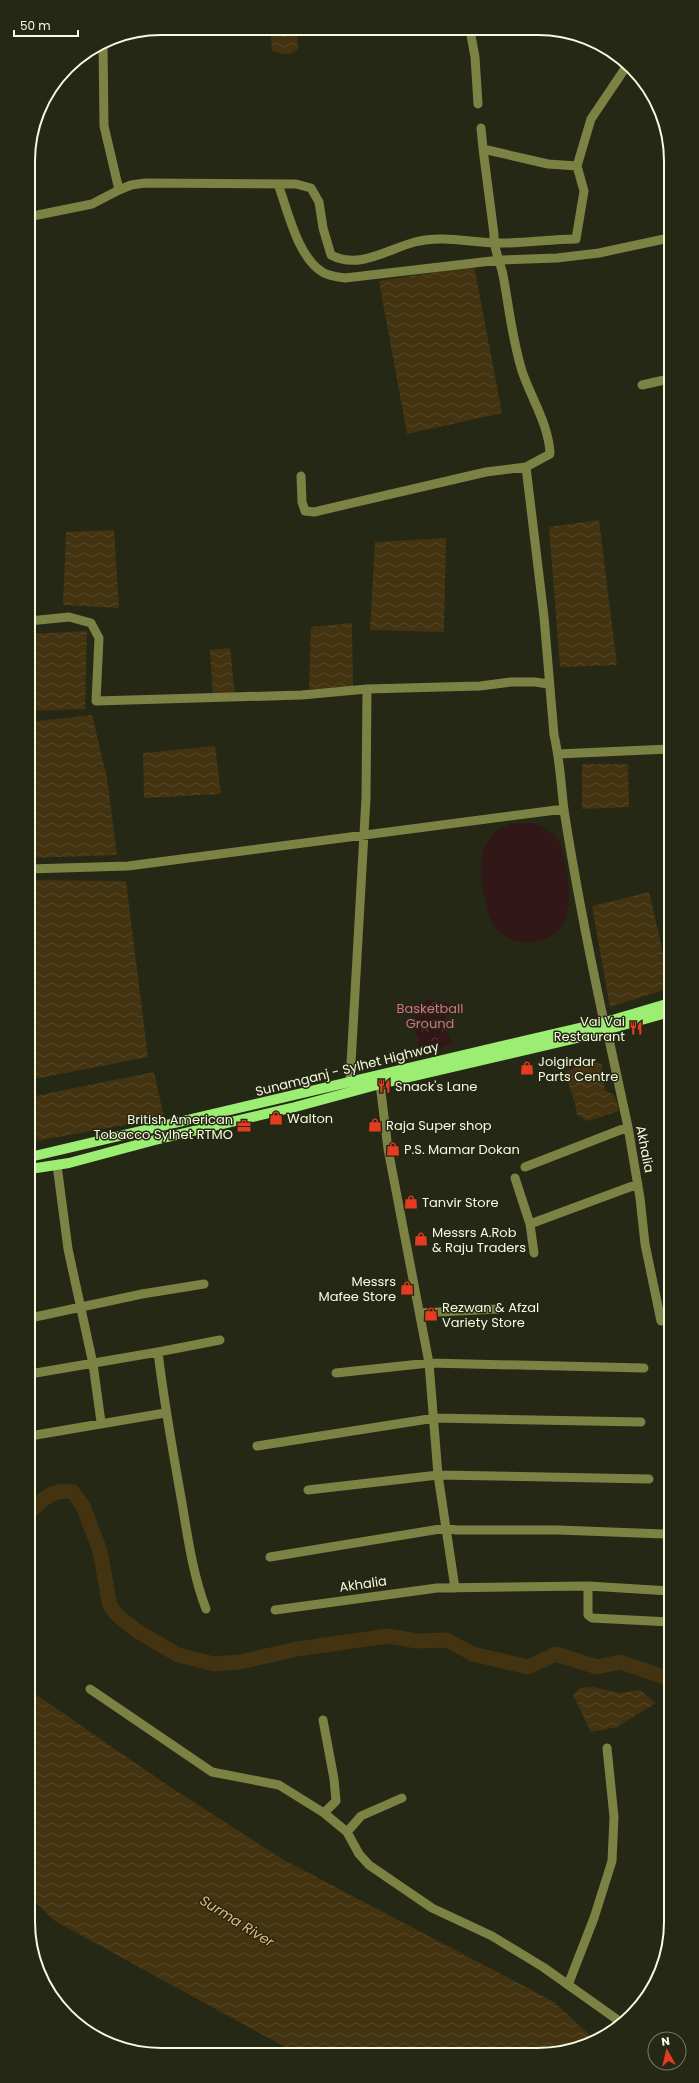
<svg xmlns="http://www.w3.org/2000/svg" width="699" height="2083" font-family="Poppins,sans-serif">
<defs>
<pattern id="forest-crowns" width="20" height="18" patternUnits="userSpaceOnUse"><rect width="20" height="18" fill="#311717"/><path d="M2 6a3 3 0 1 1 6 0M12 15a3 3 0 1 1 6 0" fill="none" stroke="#503a38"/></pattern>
<pattern id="water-waves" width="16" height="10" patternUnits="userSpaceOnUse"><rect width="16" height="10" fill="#433311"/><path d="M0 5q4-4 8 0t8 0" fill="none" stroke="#564728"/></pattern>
</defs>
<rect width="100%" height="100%" fill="#242814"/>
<path fill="#311717" d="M533 823C541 827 551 830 556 837 567 853 573 903 565 920 555 944 517 950 498 931 489 921 487 907 484 894 478 867 478 833 512 824 518 823 526 823 533 823Z"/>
<path fill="url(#forest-crowns)" d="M429 999 449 1004 444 1024 452 1043 430 1053 419 1054 414 1007Z"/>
<path fill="url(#water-waves)" d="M270 29H297L298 49C289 56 282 55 272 50Z
M474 266 502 413 407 434 379 281Z
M599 520 617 665 560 667 549 527Z
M114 530 119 608 63 605 66 532Z
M446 538 444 632 370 630 375 542Z
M352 623 353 687 309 689 311 627Z
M87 631 85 709 29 711V634Z
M230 648 235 694 213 697 210 650Z
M92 715 107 778 117 855 29 858V722Z
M215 746 221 794 144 798 143 753Z
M582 764H628L629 807 582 809Z
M29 880 126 881 148 1057 29 1080Z
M649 892 669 979 670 988 610 1007 592 906Z
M587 1062 602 1064 605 1091 613 1094 617 1102 619 1111 588 1121 577 1115C576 1099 568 1088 566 1072Z
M154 1072 164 1118 30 1142V1097Z
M593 1687 620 1693 640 1690 656 1703 617 1727 591 1732 573 1695 580 1688Z
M30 1690 158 1779 284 1860 554 2002 596 2041 564 2052H294L55 1921 31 1898Z"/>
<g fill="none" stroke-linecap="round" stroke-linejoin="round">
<path stroke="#433311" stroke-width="15" d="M30 1512C42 1499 54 1488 73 1492L83 1506 100 1551 110 1606 117 1615 137 1631 178 1655 214 1664 240 1662 297 1649 388 1636 417 1641 447 1640 473 1654 528 1667 556 1654 597 1667 620 1662 670 1679"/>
<path stroke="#7c8144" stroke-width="9" d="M470 30 475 57 478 104
M103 43 104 126 119 190 131 185 145 183 296 184 311 188 319 202 323 228 331 255C359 270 388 249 415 242 441 235 468 242 494 243 521 244 549 239 576 239L584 191 577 166 591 119 628 64
M481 128 483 149 548 164 577 166
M483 149 494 234C493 248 500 261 503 275 509 307 512 339 522 371 531 398 549 425 550 454L526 467 544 617 554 735C560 760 561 785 564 810 575 881 589 952 604 1022
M278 184C288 211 298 259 324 273 330 276 338 277 345 278L500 260 557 258 599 253 669 238
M28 217 92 204 119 190
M642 385 669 379
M301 476 302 502 305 511 314 512 486 472 526 467
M29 621 69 617 91 623 99 638 96 701 302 695 367 689 480 686 511 682H535L548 684
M558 754 669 749
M29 869 128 866 564 809
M607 1030 628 1127 640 1198 645 1244 661 1321
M350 1081 366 798 367 689
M380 1084 388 1149 429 1363 438 1475 455 1588
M57 1165 68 1249 93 1364 101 1422
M525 1167 628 1127
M515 1178 530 1224 534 1253
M530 1224 638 1184
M420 1313 498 1309
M30 1318 142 1294 204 1284
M158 1352C164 1403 173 1453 182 1503 188 1539 193 1575 206 1609
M336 1373 429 1363 644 1368
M30 1374 158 1352 220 1340
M30 1436 165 1413
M257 1446 435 1418 641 1422
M308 1490 438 1475 649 1479
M270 1557 446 1528 456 1530H558L664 1534
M588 1586V1615L592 1618 670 1622
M275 1610 437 1588 588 1586 670 1591
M90 1689 212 1772 279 1785 324 1813 347 1832 359 1854 369 1865 432 1908 492 1936 543 1967 622 2023
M323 1720 334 1779 336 1801 324 1813
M347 1832 361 1816 402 1798
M568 1985 594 1918 612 1861 614 1817 607 1748"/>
<path stroke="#9bee72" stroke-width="10" d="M30 1157 609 1021 670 1003
M30 1169 69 1163 155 1140 295 1107 380 1084 573 1039 670 1012"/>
</g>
<defs>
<g id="restaurant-bare" transform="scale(1.08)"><path d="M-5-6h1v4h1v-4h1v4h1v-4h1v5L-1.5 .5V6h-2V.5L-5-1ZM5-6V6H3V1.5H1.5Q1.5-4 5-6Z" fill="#e53c21" stroke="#242814" stroke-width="2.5" paint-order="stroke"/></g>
<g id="shop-bare" transform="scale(1.08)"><path d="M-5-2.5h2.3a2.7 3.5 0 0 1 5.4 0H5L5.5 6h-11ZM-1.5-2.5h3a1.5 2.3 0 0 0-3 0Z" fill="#e53c21" stroke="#242814" stroke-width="2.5" paint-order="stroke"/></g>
<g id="office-bare" transform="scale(1.08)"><path d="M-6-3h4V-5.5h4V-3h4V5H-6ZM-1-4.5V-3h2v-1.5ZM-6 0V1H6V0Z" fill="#e53c21" stroke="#242814" stroke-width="2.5" paint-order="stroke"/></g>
</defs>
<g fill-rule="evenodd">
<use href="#restaurant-bare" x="636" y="1028"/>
<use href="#shop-bare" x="527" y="1068"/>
<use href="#restaurant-bare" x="384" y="1086"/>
<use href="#shop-bare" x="276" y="1118"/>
<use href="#shop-bare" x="375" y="1125"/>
<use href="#office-bare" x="244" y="1126"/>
<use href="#shop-bare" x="393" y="1149"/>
<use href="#shop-bare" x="411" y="1202"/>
<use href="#shop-bare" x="421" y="1239"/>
<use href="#shop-bare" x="407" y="1288"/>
<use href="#shop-bare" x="431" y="1314"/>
</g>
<g text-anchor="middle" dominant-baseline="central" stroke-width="3" stroke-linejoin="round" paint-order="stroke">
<g font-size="13" fill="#d47186" stroke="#242814">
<text x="430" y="1008">Basketball<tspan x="430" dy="15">Ground</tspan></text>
</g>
<g font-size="13" fill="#f7fbde" stroke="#242814" text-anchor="start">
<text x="625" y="1021" text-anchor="end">Vai Vai<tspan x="625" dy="15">Restaurant</tspan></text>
<text x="538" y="1061">Joigirdar<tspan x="538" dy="15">Parts Centre</tspan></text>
<text x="395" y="1086">Snack's Lane</text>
<text x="287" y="1118">Walton</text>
<text x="233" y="1119" text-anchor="end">British American<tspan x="233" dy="15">Tobacco Sylhet RTMO</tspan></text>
<text x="386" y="1125">Raja Super shop</text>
<text x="404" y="1149">P.S. Mamar Dokan</text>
<text x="422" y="1202">Tanvir Store</text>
<text x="432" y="1232">Messrs A.Rob<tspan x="432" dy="15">&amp; Raju Traders</tspan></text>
<text x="396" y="1281" text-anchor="end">Messrs<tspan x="396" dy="15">Mafee Store</tspan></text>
<text x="442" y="1307">Rezwan &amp; Afzal<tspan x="442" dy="15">Variety Store</tspan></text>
</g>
<g font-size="13" fill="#f7fbde" stroke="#242814">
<text transform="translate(347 1069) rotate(-14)">Sunamganj - Sylhet Highway</text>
<text transform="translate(645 1149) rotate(79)">Akhalia</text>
<text transform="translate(363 1584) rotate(-8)">Akhalia</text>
</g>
<g font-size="14" font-style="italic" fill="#efb478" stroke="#242814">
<text transform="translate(237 1921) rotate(32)">Surma River</text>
</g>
</g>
<path d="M0 0H699V2083H0ZM161 35H538A126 126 0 0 1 664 161V1922A126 126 0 0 1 538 2048H161A126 126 0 0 1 35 1922V161A126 126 0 0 1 161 35Z" fill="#242814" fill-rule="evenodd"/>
<path fill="none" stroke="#f7fbde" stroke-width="2" d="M161 35H538A126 126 0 0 1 664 161V1922A126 126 0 0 1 538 2048H161A126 126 0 0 1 35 1922V161A126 126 0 0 1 161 35Z"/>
<g transform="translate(667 2051) rotate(352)"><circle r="19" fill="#242814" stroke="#787c65"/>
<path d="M0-3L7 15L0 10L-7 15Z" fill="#e53c21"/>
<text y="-6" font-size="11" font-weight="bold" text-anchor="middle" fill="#f7fbde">N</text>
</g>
<path d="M14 30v6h64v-6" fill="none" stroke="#f7fbde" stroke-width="2"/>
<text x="20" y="30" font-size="12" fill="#f7fbde" stroke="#242814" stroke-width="3" paint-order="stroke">50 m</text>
</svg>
